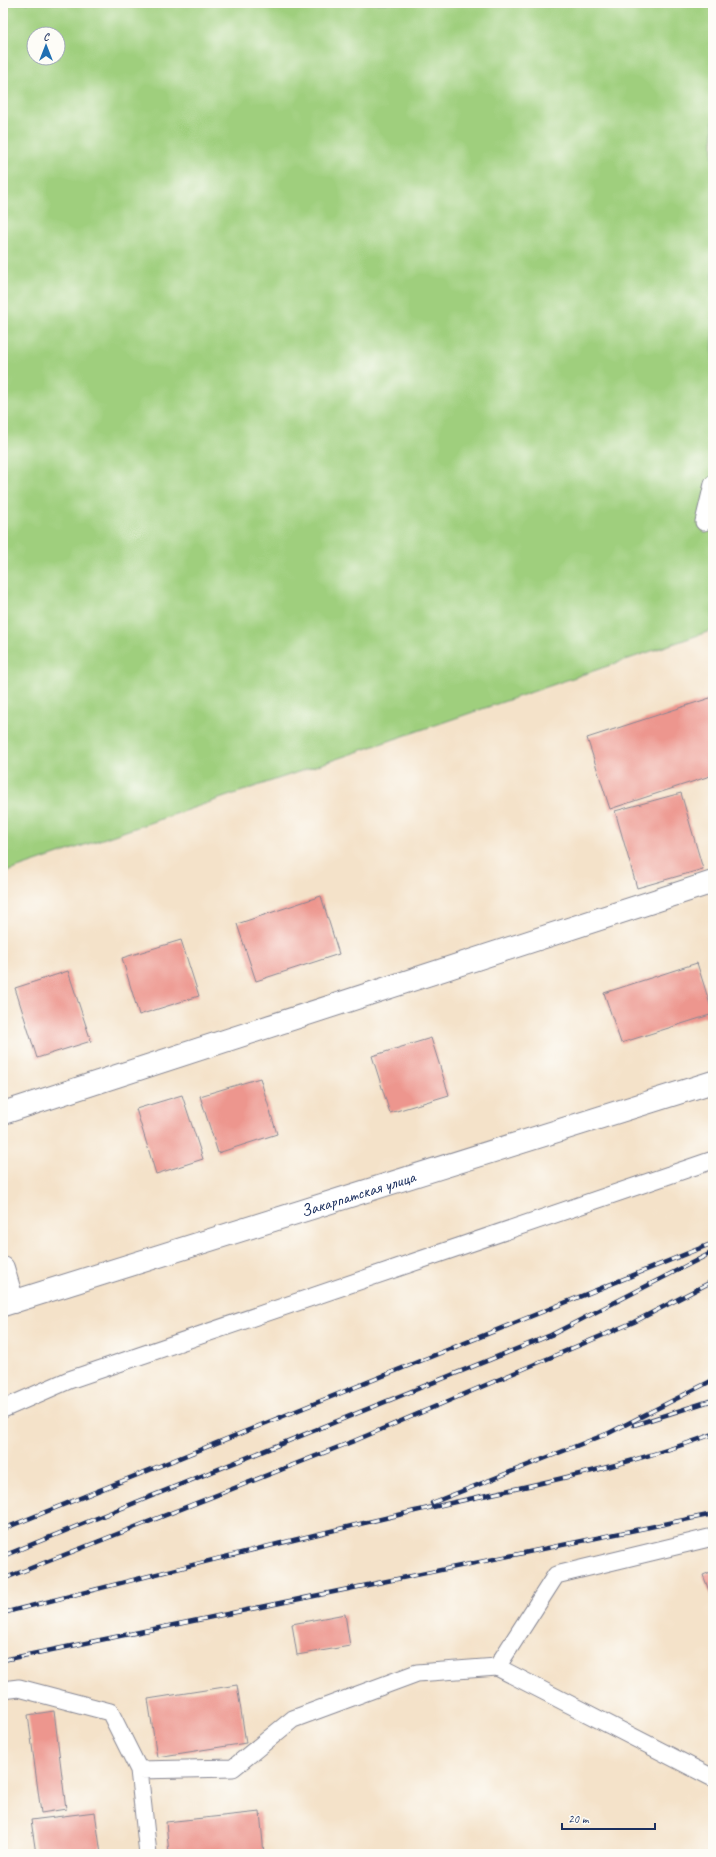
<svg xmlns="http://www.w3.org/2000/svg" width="716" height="1857" font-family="Caveat,sans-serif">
<rect width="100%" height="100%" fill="#fdfcf7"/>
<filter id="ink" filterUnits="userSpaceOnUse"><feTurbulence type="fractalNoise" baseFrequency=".025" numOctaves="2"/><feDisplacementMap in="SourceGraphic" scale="8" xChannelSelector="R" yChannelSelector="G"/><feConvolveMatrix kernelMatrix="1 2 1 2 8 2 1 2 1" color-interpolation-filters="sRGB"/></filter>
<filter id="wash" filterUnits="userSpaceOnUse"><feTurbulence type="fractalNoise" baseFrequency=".012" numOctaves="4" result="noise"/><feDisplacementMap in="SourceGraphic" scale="16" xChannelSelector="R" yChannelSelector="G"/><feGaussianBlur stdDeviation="0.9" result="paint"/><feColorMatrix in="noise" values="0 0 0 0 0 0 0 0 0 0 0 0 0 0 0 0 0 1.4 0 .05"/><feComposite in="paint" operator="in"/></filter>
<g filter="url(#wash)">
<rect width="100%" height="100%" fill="#f4e2c9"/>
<path fill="#9fcf7d" stroke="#5d7f6e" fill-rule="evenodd" d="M3 3H713V630L3 873ZM34 34H58V58H34Z"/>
<g id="blocks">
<path fill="#ed968e" d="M713 697V775L610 809 587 738Z
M681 793 703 869 637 888 615 811Z
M321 896 339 954 256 981 237 924Z
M181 940 199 996 139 1015 122 958Z
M697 963 713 1014 621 1043 604 993Z
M68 971 91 1041 37 1058 15 988Z
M431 1038 449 1095 390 1113 372 1056Z
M260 1078 277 1134 218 1153 200 1096Z
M182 1095 203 1159 156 1174 136 1109Z
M713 1571V1601L703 1575Z
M345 1614 350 1646 297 1655 292 1624Z
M237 1685 246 1743 157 1757 148 1699Z
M54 1711 66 1809 41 1813 28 1715Z
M95 1812 101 1854H36L31 1820Z
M260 1812 264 1854H169L166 1822Z"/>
</g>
</g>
<g filter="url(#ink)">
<use href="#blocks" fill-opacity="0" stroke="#888894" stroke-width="1"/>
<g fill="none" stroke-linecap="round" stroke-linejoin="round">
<g stroke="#888894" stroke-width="19">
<path id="lane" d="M704 522 713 484
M3 1409 69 1380 713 1160
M497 1667 556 1575 713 1537
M3 1690 19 1688 110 1712 139 1770 233 1768 293 1719 417 1673 497 1667 711 1777
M139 1770 148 1854"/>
</g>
<g stroke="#888894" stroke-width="24">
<path id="street" d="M3 1113 713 882
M3 1268 13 1302"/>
</g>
<g stroke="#888894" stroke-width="24">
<g id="secondary">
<path id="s1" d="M3 1305 713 1082"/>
</g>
</g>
<use href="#lane" stroke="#fff" stroke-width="17"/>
<use href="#street" stroke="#fff" stroke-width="22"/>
<use href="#secondary" stroke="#fff" stroke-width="22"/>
<g stroke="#1b2f5e" stroke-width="4.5">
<path id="rail" d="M634 1425 713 1400
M432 1503 609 1433 713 1380
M3 1529 713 1243
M3 1556 551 1335 713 1252
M3 1579 354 1441 634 1322 713 1281
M3 1613C137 1579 272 1544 407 1513 509 1489 615 1471 713 1434
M3 1660 713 1514"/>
</g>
<use href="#rail" stroke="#fdfcf7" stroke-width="3" stroke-dasharray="9" stroke-linecap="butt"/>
</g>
</g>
<g text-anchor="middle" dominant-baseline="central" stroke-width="3.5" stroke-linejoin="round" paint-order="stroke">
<g font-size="17" fill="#1b2f5e" stroke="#fdfcf7">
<text stroke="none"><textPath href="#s1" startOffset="372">Закарпатская улица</textPath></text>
</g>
</g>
<rect width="716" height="1857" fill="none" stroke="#fdfcf7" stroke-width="16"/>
<g transform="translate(46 46)"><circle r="19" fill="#fdfcf7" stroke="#a3aaba"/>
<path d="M0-3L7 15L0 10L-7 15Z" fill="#1f6fb2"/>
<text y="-6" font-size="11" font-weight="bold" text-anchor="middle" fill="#1b2f5e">С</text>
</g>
<path d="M562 1823v6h93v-6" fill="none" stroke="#1b2f5e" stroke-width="2"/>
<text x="568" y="1823" font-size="12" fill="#1b2f5e" stroke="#fdfcf7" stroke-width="3" paint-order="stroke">20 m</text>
</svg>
